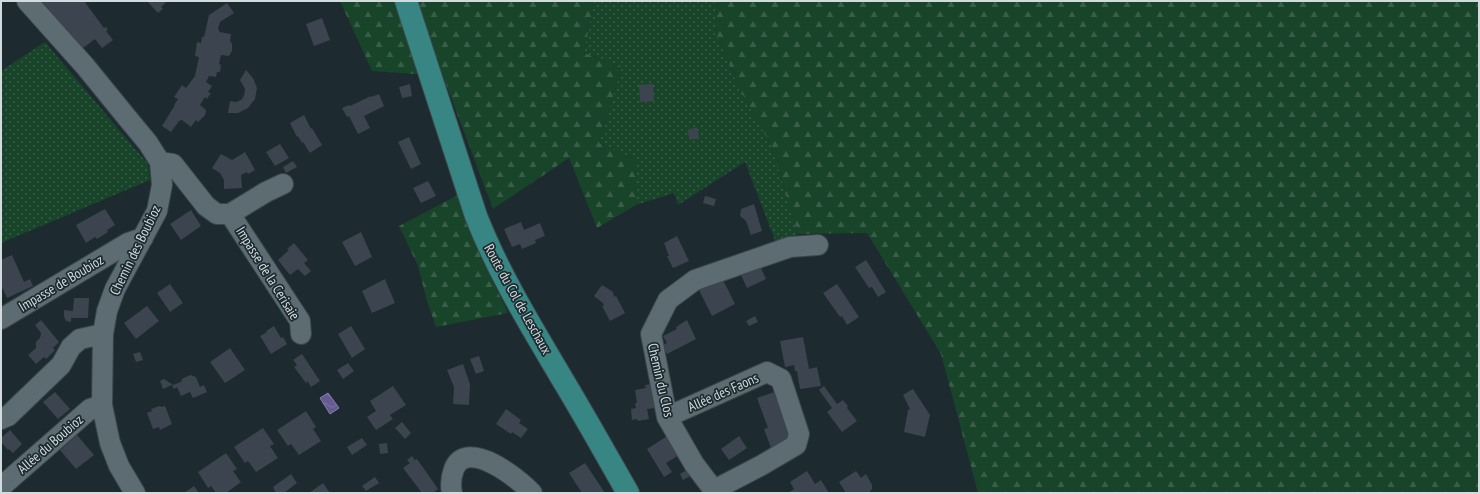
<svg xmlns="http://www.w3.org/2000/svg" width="1480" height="494" font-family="'PT Sans Narrow',sans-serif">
<defs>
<pattern id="grass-dots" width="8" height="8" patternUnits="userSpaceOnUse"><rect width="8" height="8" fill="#18442a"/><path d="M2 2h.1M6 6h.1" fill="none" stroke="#395e48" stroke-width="1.8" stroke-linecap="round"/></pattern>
<pattern id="forest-firs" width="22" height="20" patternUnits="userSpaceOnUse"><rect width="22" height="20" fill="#18442a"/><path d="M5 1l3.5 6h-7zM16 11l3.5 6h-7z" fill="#395e48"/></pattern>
<pattern id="water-waves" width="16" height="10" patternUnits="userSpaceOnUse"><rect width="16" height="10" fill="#655b93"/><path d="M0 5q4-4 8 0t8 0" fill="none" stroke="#7a72a2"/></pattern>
</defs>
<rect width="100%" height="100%" fill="#1d2a2f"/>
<path fill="url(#grass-dots)" d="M594 1H717V35L739 88 771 145 798 234 776 243 745 162 678 205 674 193 636 205V160L599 143 622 67 584 53Z
M45 42 148 164 150 180 1 243V71Z"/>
<path fill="url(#forest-firs)" d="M340 1H594L584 53 622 67 599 143 636 160V205L597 228 569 158 493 209 443 76 372 71Z
M717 1H1479V493H978L941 354 867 233 798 234 771 145 739 88 717 35Z
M458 195 485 265 508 313 436 327 427 301 418 266 399 226Z"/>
<path fill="url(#water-waves)" stroke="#8681aa" d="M328 393 339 408 330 414 320 398Z"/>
<path fill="#3c444f" d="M42 1H84L104 28 106 27 108 30 106 31 113 40 102 48 95 39 79 51Z
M147 1H167L161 7 163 9 158 13Z
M227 3 234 13 220 22 218 29 220 32 231 34 230 42 232 43V51L229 56 221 55 219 64 221 65 220 72H217L216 77 209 76 206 82 212 86 208 92 211 93 207 99 205 97 200 105 206 110 205 115 198 122 196 120 191 127 182 120 179 121 171 132 162 126 175 105H174L178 99 174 97 182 85 186 88 195 76 199 57 195 56 197 42 201 43 202 37H204L209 15Z
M322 18 330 40 314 46 306 24Z
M246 70 253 78 257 88 255 99 248 108 238 113H228L230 101 236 102 241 100 244 96 245 89 240 80Z
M410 84 412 96 402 98 399 87Z
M653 84 654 101 640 102 639 85Z
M379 94 384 106 364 116 370 128 358 134 349 116 347 117 342 108 349 105 350 106 371 96V97Z
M304 115 311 129 312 128 322 145 310 153 303 142 302 143 298 136 297 137 290 123Z
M697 127 699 138 690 140 687 130Z
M409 137 421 164 411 169 398 142Z
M280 144 289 158 275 166 266 152Z
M245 152 255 170 248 174 247 172 241 175 242 188 224 189V180L220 173 212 168 221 154 232 160Z
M293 161 297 167 286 173 283 167Z
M428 181 436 196 421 203 413 188Z
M705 196 716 199 714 206 703 203Z
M754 204 762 231 751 235 746 221 740 216 741 209Z
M105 209 115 225 107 230 108 232 97 239 95 237 86 243 76 225Z
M191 210 201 226 181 240 170 224Z
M521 222 524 230 540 223 545 236 535 240 536 243 522 249 520 244 512 247 504 229Z
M361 232 372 257 355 266 342 242Z
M677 236 689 261 673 268 667 256H669L664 243Z
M294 243 308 260 304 263 311 271 305 276 298 269 290 275 278 260 289 250 287 249Z
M12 255 24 282 30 279 33 286 7 298 1 285V260Z
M866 260 886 292 878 297 872 287 869 288 855 267Z
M760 266 766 279 747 288 741 275Z
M722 278 735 304 712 316 699 290Z
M385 279 395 303 372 313 362 291Z
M170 284 183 303 170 312 157 293Z
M837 284 859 317 847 325 842 316 840 317 823 293Z
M602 285 613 292 614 297 616 296 625 313 610 321 602 306H604L603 303 594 296Z
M74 298H89L88 318H71V322L66 321 64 316V310L73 311Z
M147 306 159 321 136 339 124 323Z
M755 316 758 322 749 326 746 321Z
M41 320 59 342 53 348 55 350 46 359 44 357 36 364 28 355 36 348V342L40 338 41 333 35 325Z
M687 320 696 339 667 354 662 345 667 343 663 336 677 329 676 327Z
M274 326 281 338 283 337 287 344 271 354 260 336 267 332 266 331Z
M351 326 365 349 352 358 338 334Z
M803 337 809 369 817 367 821 386 800 389 797 371H795L794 365 785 367 780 341Z
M230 348 245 370 225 383 210 362Z
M140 352 143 360 136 362 133 354Z
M302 354 320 381 311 387 308 381 306 383 294 367 297 365 293 360Z
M479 356 484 371 476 374 470 359Z
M348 363 354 371 343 379 337 370Z
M463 364 470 384 469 405 453 404 454 387 447 370Z
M190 375 196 377 200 387 204 385 207 392 193 398 190 392 181 396 177 387 174 389 172 385 163 389 160 381 164 379 173 385 181 382 182 379Z
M651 384 655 408 647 409 649 419 638 421 637 419 632 420 631 409 636 408 635 403H637L635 390 646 388 645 385Z
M393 386 406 405 390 415 393 419 376 430 367 417 376 411 370 401Z
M824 386 837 404 843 400 848 406 847 408 857 421 842 432 827 412 832 408 819 390Z
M913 389 930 415 925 437 904 432 908 410 910 409 903 395Z
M780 390 793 440 771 448 764 429 768 428 757 398Z
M55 392 70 409 58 419 43 402Z
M160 406 161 407 165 406 172 424 160 430 159 427 153 429 147 413 152 411 151 409Z
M506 409 521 420 519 423 528 429 521 438 512 432 511 434 496 424Z
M306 411 316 427 313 429 321 441 299 455 291 444 288 446 277 430Z
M402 422 411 433 405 439 395 428Z
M263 428 274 444 270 446 278 458 256 472 248 461 245 463 234 447Z
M10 430 22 444 13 453 9 449 8 450 1 442V438Z
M672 433 684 452 666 463 672 472 664 477 647 449Z
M77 435 94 455 76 469 60 450Z
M739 436 747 448 729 460 721 449Z
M362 438 367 445 352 455 347 447Z
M387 443 388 453 380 454 379 444Z
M226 453 237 469 233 471 241 482 226 493H216L211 486 208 488 198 472Z
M412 456 415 460 417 459 438 489 433 493H422L403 468 410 463 407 460Z
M585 463 605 493H582L569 473Z
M690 468 694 474 683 480 680 474Z
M807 471 815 484 821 480 829 493H788L794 489 790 482Z
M856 471 861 478 866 474 872 485V489L869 493H846L839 482Z
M291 474 297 483 284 493H276L273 487Z
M375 477 379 483 366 491 362 486Z
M323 483 330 493H309Z
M194 486 199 493H184Z"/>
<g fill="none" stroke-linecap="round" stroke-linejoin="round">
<g stroke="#3b474b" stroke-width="22">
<path id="minor" d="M27 1 85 66 129 120 148 143 160 162 162 185 157 211 115 289 107 311 103 334 102 405 110 443 119 466 135 493
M160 162 173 164 206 206 217 214H230L266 192 283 184
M230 214 300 321 301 334
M1 319 128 243 143 238
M667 417 767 372 781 379 799 434 796 445 762 465 714 490
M1 419 8 416 61 365 71 347 80 339 103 334
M1 487 90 409 102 405
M452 493C450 484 451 477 454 469 467 437 519 479 532 493
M716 493 694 464 667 417 651 334 668 300 695 280 790 247 818 245"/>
</g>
<g stroke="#3b474b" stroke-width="24">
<path id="major" d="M406 1 476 216C500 277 534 331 567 387 588 422 608 458 628 493"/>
</g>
<use href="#minor" stroke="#5c6c72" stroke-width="20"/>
<use href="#major" stroke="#378684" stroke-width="22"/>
</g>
<g text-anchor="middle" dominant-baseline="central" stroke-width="3.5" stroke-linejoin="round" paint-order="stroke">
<g font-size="14" fill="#d3dbdf" stroke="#1d2a2f">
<text transform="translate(135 250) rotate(-64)">Chemin des Boubioz</text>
<text transform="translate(268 273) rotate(58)">Impasse de la Cerisaie</text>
<text transform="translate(61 283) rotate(-31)">Impasse de Boubioz</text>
<text transform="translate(518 299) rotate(61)">Route du Col de Leschaux</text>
<text transform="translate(661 380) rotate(77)">Chemin du Clos</text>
<text transform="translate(723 392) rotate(-24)">Allée des Faons</text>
<text transform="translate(50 444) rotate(-41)">Allée du Boubioz</text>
</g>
</g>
<rect width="1480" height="494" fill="none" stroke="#d3dbdf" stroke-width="4"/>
</svg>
